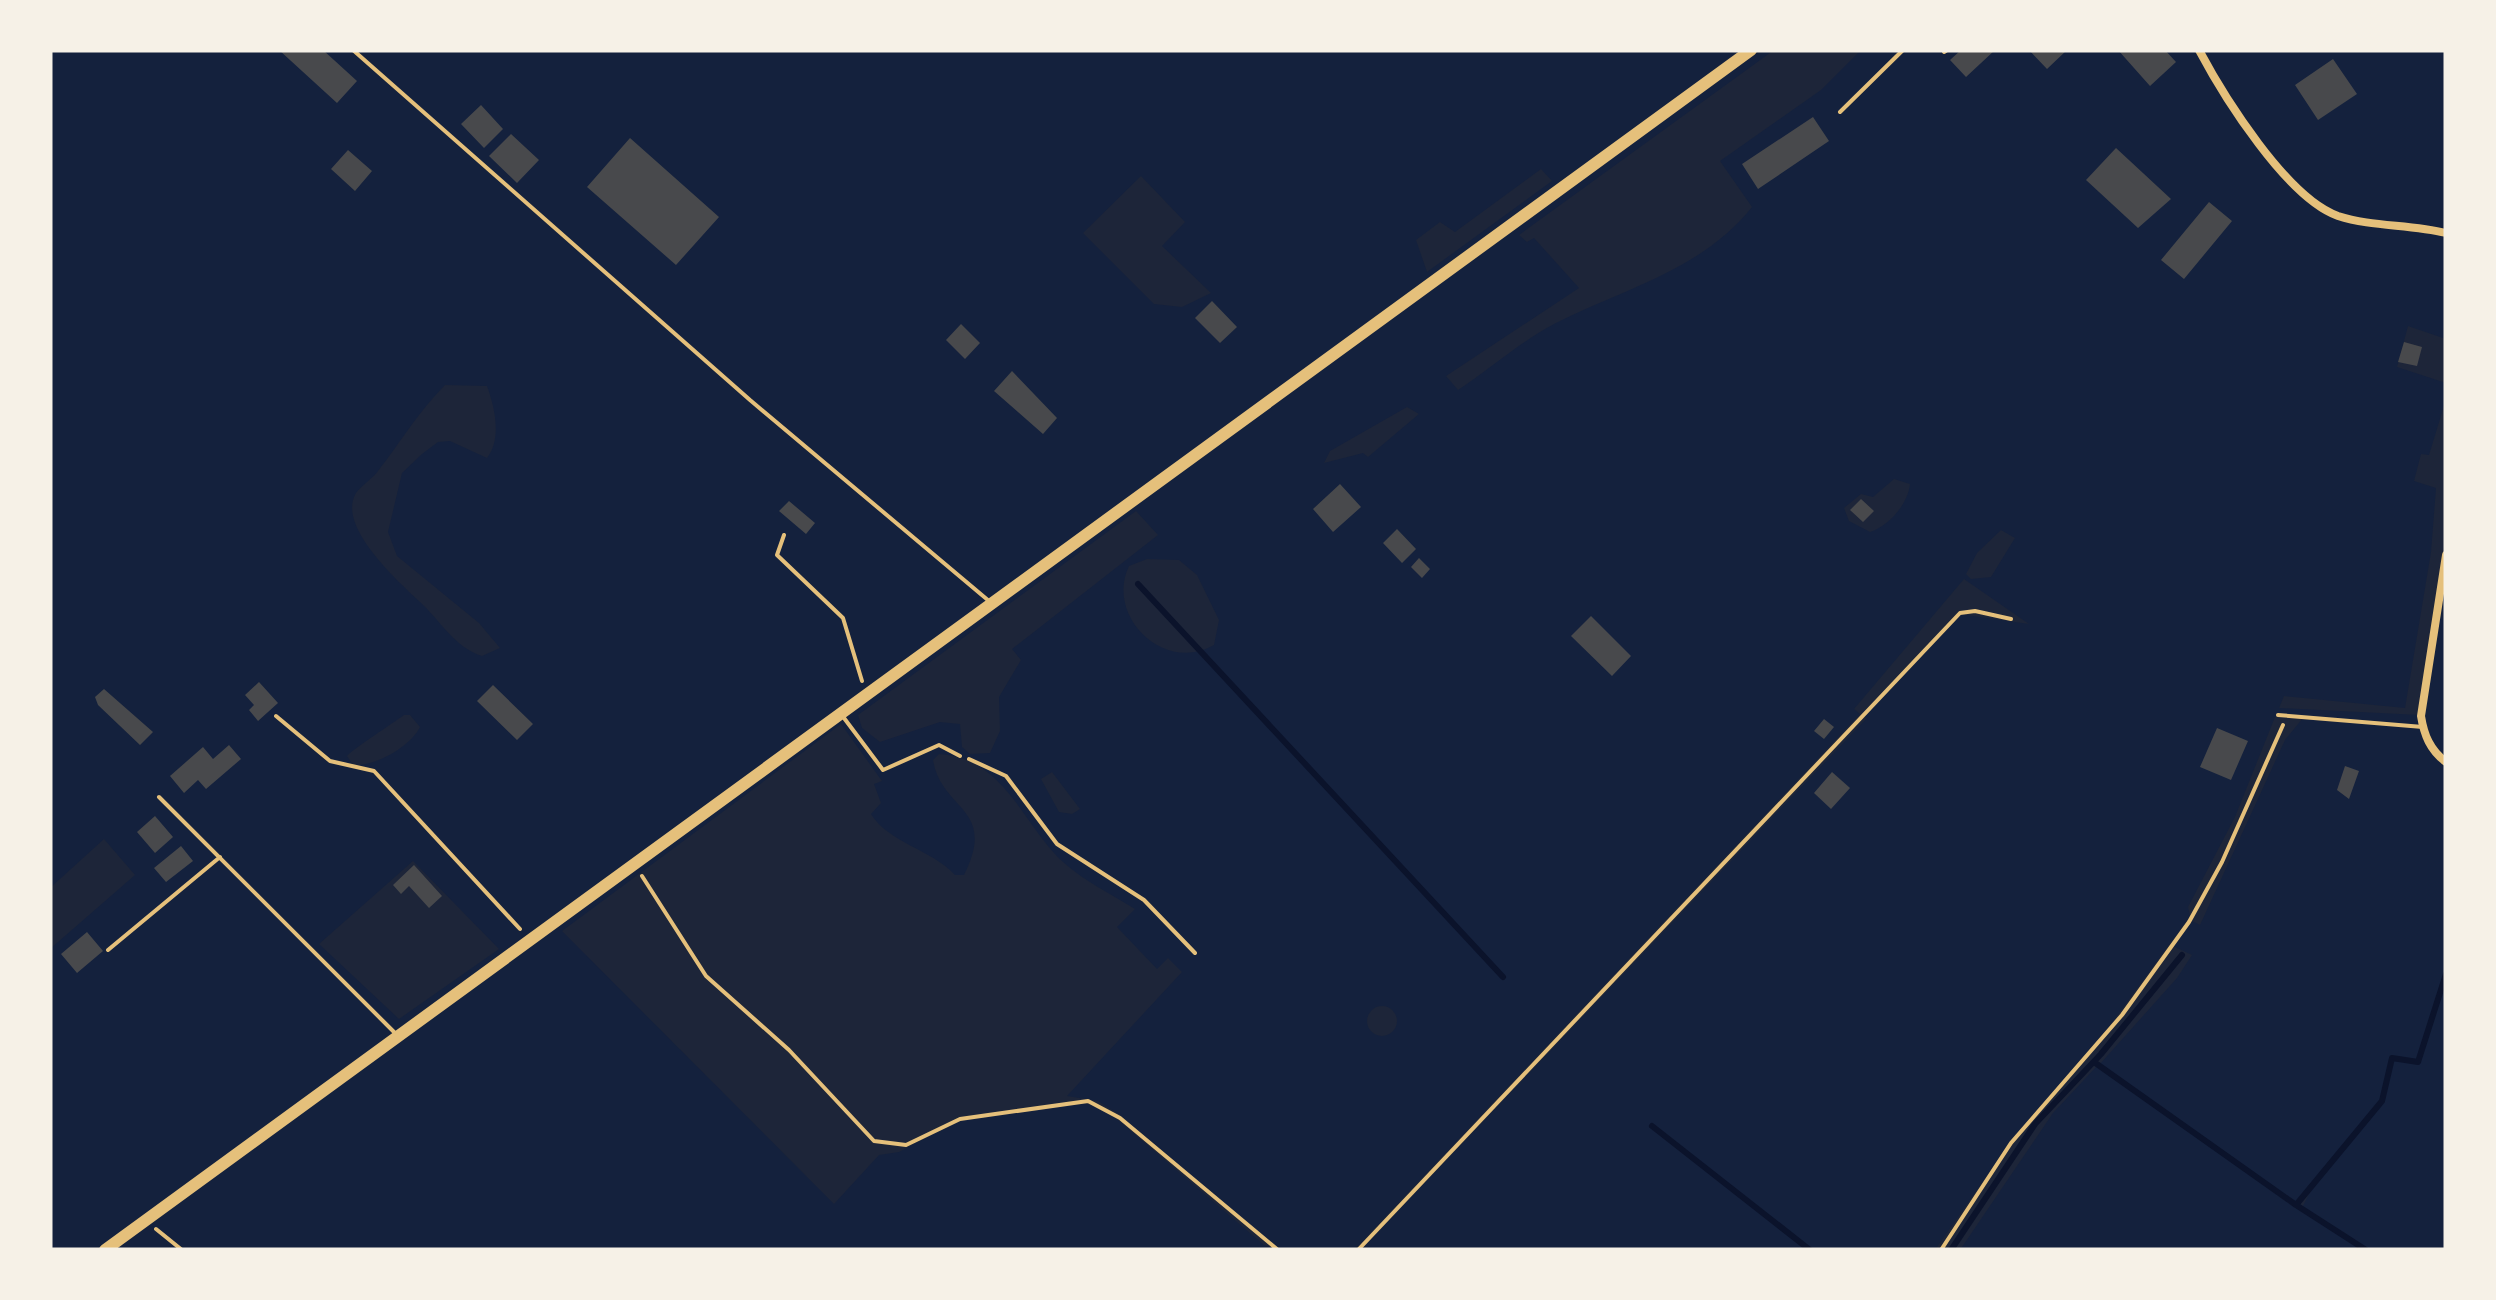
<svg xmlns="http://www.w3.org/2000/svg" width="2496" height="1300" font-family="'DejaVu Sans',sans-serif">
<rect width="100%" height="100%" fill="#14213d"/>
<path fill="#1d2539" d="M1774 50H1861L1821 90 1720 161 1752 207C1702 270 1625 288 1554 324 1520 342 1490 369 1458 390L1446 376 1579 288 1534 238 1527 242 1519 235Z
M1541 169 1552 181 1427 272 1416 240 1440 222 1455 232Z
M1141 176 1185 222 1162 246 1211 293 1182 307 1154 304 1083 233Z
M2408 326 2446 339V383L2397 367Z
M445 385 487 386C495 408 502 439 487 458L450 441 438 442 422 454 402 473 388 532 397 556 479 623 500 648 482 656C455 648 440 620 419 601 398 581 336 526 356 493 362 485 372 479 378 471 403 439 415 416 445 385Z
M2446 399V546L2419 715 2279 708 2284 696 2405 708 2431 552 2436 488 2414 481 2421 454 2429 455Z
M1407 407 1419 414 1368 457 1363 453 1324 463 1330 451Z
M1894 479 1910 484C1908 504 1889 526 1870 532L1849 521 1844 508 1861 494 1873 497Z
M1136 511 1158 535 1012 649 1021 660 999 697 1000 731 990 753 970 754 962 747 960 724 940 722 880 742 862 728 858 715Z
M2001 530 2015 538 1991 577 1971 579 1966 574 1977 553Z
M1147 559 1179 560 1197 575 1219 620 1214 645C1163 674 1105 615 1129 566Z
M1964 579 2029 624 1959 614 1863 716 1867 718 1361 1250H1354L1860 714 1854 709Z
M404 715H410L420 727C411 746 375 767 353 765L347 756C353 749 393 723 404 715Z
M2275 717 2303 718 2285 740 2200 925 2192 921 2173 946 2192 955 2177 978 2100 1064 2295 1204 2381 1102 2389 1061 2395 1056 2422 1060H2393L2382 1105 2319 1174 2302 1208 2368 1250 2294 1207 2097 1066 2053 1113 1960 1250H1935L2011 1141 2111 1024 2190 916 2188 907 2235 817Z
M841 724 882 781 874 784 881 803 871 814C889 843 931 849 955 875H964C998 807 941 811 933 760L939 754C1005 758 1022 824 1063 862 1084 881 1111 894 1135 909L1117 927 1157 969 1168 958 1182 972 1067 1096 1098 1101 1120 1115 1280 1250 1264 1245 1111 1114 1094 1105 1063 1102 957 1121 899 1152 879 1155 834 1204 562 931Z
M1052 772 1080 809 1072 814 1059 812 1041 779Z
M104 839 135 875 50 949V888Z
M413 861 499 949 399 1019 319 944Z
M1367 1021a15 15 0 1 1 30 0a15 15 0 1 1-30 0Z"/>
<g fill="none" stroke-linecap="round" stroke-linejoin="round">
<path stroke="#0b132b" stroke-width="6" d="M1138 584 1503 977
M2094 1062 2296 1205 2366 1250
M1652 1126 1810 1250
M2296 1205 2382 1101 2392 1058 2418 1062 2446 974
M1951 1250 2035 1124 2101 1054 2182 955"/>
</g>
<path fill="#48494c" d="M279 50H323L357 81 337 103Z
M1961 50H1995L1966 77 1950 60Z
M2029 50H2067L2047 69Z
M2118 50H2165L2176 62 2150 86Z
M2333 59 2357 94 2318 120 2295 85Z
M481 105 503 129 484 148 461 124Z
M1813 117 1829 141 1758 189 1742 164Z
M511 134 539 160 517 183 489 156Z
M630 138 719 217 676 265 587 187Z
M2116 148 2171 199 2138 228 2086 180Z
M348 150 372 171 355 191 331 169Z
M2209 202 2232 221 2184 279 2161 260Z
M1212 301 1237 327 1220 343 1195 318Z
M961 324 980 343 965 359 946 340Z
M2404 342 2422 347 2417 366 2398 362Z
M1012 371 1057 418 1043 434 994 391Z
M1340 484 1361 507 1333 532 1313 509Z
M1861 499 1874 511 1863 522 1850 510Z
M789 501 815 523 806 534 779 511Z
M1397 529 1416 549 1402 563 1383 543Z
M1419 558 1430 569 1422 578 1411 567Z
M1591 616 1631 656 1612 676 1571 636Z
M259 682 278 703 258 721 249 710 254 705 245 695Z
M493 685 533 724 517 740 477 701Z
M104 689 153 732 140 745 98 705 95 697Z
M1824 719 1834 727 1824 739 1814 731Z
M2217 728 2248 741 2231 780 2200 767Z
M229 745 241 759 206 789 198 780 184 793 170 776 203 747 213 759Z
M2345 766 2359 771 2349 799 2337 790Z
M1832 772 1850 788 1831 809 1814 793Z
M155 816 173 837 155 853 137 832Z
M181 846 193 861 166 882 154 868Z
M414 865 442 896 429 908 409 886 401 894 393 885Z
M87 932 103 951 77 973 61 954Z"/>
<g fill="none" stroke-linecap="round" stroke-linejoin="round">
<path stroke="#e5c07b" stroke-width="4" d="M784 535 777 555 843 618 862 681
M276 716 330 761 374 771 520 929
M969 759 1006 776 1057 844 1144 900 1195 953
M642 876 706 976 789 1050 874 1141 906 1145 960 1119 1088 1101 1120 1118 1278 1250
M156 1229 182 1250
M1358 1250 1960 613 1975 611 2011 619
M1941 1250 2011 1143 2122 1015 2189 922 2222 862 2283 725"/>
<path stroke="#e5c07b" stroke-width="4" d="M353 50 750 400 989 601
M1944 52 1947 50
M1840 112 1903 50
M2278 715 2423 727
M844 718 883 770 939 745 960 756
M159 797 396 1034
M108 950 220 857"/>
<path stroke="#e5c07b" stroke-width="8" d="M2199 50C2224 97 2287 198 2338 216 2372 227 2411 224 2446 233
M2446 555 2421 716C2424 735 2430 750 2446 762"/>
<path stroke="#e5c07b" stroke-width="12" d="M105 1250 1751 50"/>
</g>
<rect width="2496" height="1300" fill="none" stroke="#f6f1e7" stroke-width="105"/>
</svg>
